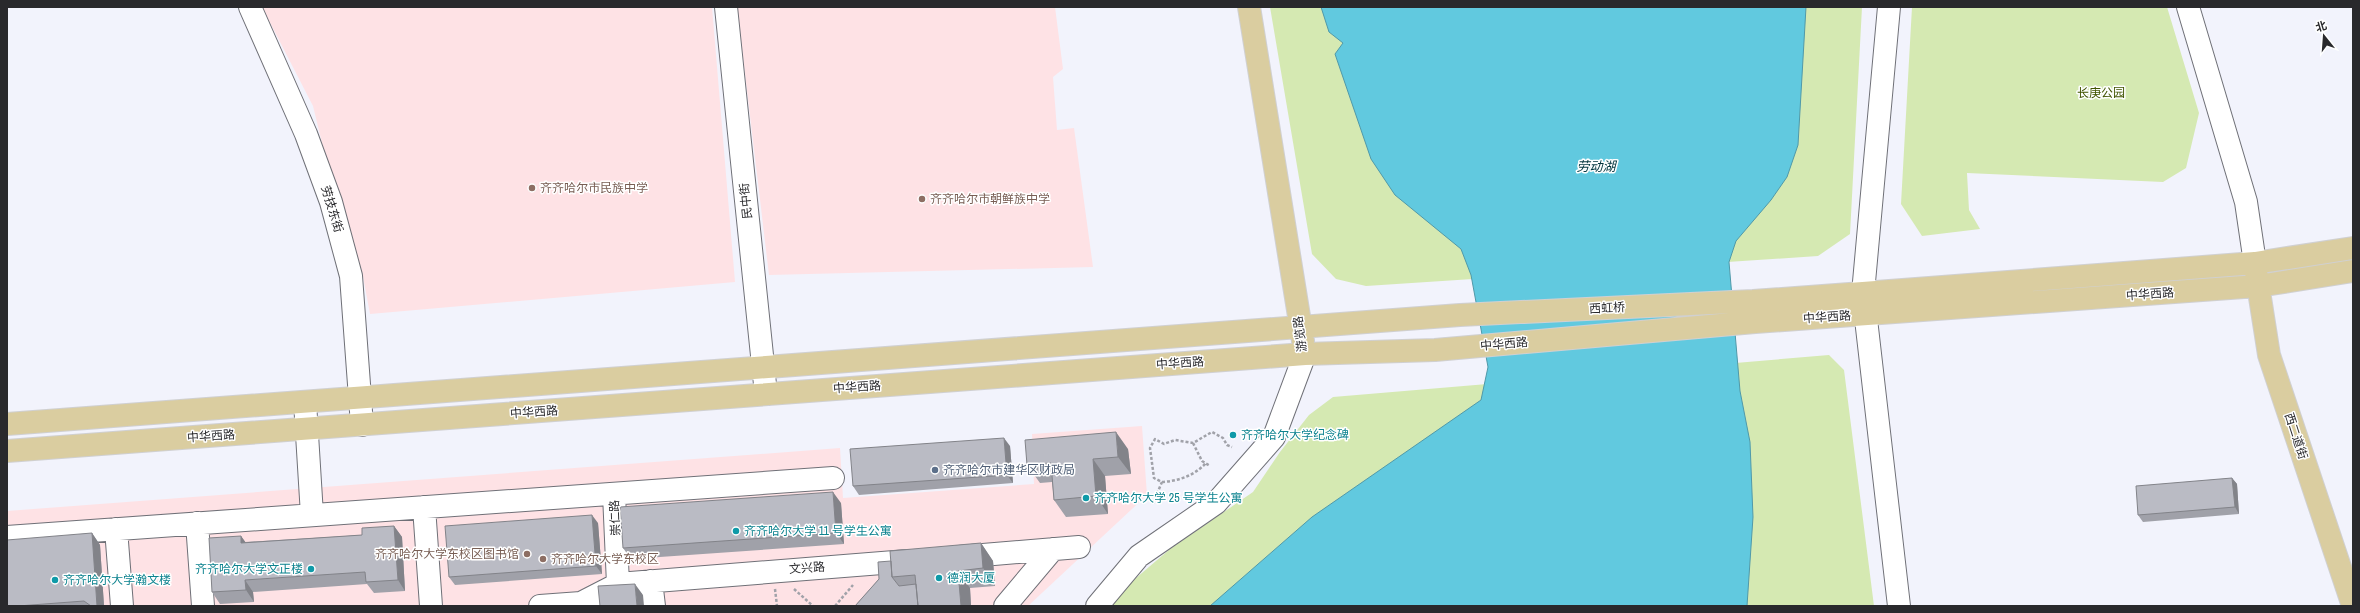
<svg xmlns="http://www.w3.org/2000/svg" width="2360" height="613" font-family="'Archivo Narrow','Noto Sans SC',sans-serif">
<rect width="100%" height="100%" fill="#f2f3fc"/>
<path fill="#fee2e5" d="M262 7H712L735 282 370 314 362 271 323 147 313 106Z
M737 7H1055L1063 69 1053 77 1057 130 1074 128 1093 267 769 275Z
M1142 426 1147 495 1028 606H7V511L840 448 843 498 1034 484 1032 434Z"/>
<path fill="#d5e9b2" d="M1270 7H1862L1850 234 1818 256 1366 286 1336 279 1312 254Z
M1912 7H2167L2199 113 2186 168 2163 182 1967 173 1969 210 1980 229 1922 236 1901 204Z
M1829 355 1844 370 1874 606H1109L1122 590 1170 549 1253 492 1280 452 1309 415 1333 397Z"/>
<path fill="#61c9df" stroke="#5099a9" d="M1321 7H1806L1798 145 1787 177 1771 200 1736 241 1729 262 1740 391 1750 442 1753 517 1747 606H1210L1312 517 1481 400 1488 367 1471 275 1461 249 1395 195 1371 159 1335 54 1343 43 1329 32Z"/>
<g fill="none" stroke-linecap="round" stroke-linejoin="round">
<g stroke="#6f7077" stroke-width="24">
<path id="minor" d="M250 7 306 134 331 202 351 276 362 425
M726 7 766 394
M1889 7 1863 293 1899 606
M2188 7 2246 202 2255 263
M305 402 312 515
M424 507 431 606
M197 523 203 606
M116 529 122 606
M7 537 833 478
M959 557 1079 547
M651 581 654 606
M607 593 618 584 614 494
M540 606 581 603 618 584 907 561
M1005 606 1053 549
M1097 606 1139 556 1216 503 1274 437 1305 354"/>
</g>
<g stroke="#d0d0d1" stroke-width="24">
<path id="major" d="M1249 7 1303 341
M2256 272 2269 355 2353 606
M7 424 1460 315 1753 301 1863 293 2255 263 2353 248
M7 451 1305 354 1435 350 1755 322 2258 286 2353 271"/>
</g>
<path stroke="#a1a2a9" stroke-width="2.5" stroke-dasharray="3 2" stroke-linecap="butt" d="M1193 443 1202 461 1210 466
M1162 482C1178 481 1194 476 1206 463
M1153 503 1162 482 1154 478 1150 448 1155 439 1164 444 1175 440 1193 443 1212 432 1223 438 1227 445 1232 447
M775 589 777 606
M794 589 813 606
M835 606 853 585"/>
<use href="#minor" stroke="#fff" stroke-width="22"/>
<use href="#major" stroke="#dacda0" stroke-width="22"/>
</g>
<path fill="#a0a1a9" d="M1010 446 1013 483 859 495 853 486Z
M1128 449 1131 474 1105 476 1108 514 1066 517 1054 500 1052 482 1040 483 1027 465Z
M2232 478 2237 484 2239 514 2143 522 2138 515Z
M841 503 844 544 631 559 623 548Z
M598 523 602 574 455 585 449 577Z
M394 526 402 537 405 591 374 593 367 584 253 592 254 602 220 604 212 592 241 536 245 542 362 535Z
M92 533 100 545 104 606H7Z
M981 543 993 561 995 586 970 588 971 606H855L879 579 891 561Z"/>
<path fill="#828389" d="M1116 432 1128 449 1131 474 1118 457Z
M1004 438 1010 446 1013 483 1007 475Z
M1093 459 1105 476 1108 514 1096 496Z
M2232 478 2237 484 2239 514 2235 507Z
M833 492 841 503 844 544 836 533Z
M592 515 598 523 602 574 596 566Z
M394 526 402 537 405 591 398 580Z
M92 533 100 545 104 606H97Z
M241 536 249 547 241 543Z
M981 543 993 561 995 586 983 568Z
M958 571 970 588 971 606H961Z
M245 580 253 592 254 602 246 590Z
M635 584 643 595 644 606H637Z"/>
<path fill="#babbc4" stroke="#828389" d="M1116 432 1118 457 1093 459 1096 496 1054 500 1051 463 1027 465 1025 440Z
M1004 438 1007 475 853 486 850 449Z
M2232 478 2235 507 2138 515 2136 486Z
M833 492 836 533 623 548 620 507Z
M592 515 596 566 449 577 445 526Z
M394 526 398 580 366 582 365 572 245 580 246 590 212 592 209 538 241 536V543L362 535V528Z
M92 533 97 606H91L84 601 18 606H7V540Z
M981 543 983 568 958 571 961 606H918L915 575 892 577 890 551Z
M891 561 892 577 899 586 916 584 918 606H855L879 579 878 562Z
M635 584 637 606H600L598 586Z"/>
<g fill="#8d6e63" stroke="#fff" stroke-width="1.5">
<circle cx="532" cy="188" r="4"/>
<circle cx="922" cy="199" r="4"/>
<circle cx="527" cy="554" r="4"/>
<circle cx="543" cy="559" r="4"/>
</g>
<g fill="#0f9aa8" stroke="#fff" stroke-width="1.5">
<circle cx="1233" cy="435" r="4"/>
<circle cx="1086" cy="498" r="4"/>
<circle cx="736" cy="531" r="4"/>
<circle cx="311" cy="569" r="4"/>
<circle cx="939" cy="578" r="4"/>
<circle cx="55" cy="580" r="4"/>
</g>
<circle fill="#5c6f8a" stroke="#fff" stroke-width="1.5" cx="935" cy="470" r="4"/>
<g text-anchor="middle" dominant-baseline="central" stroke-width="3" stroke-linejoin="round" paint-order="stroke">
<g font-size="12" fill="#415500" stroke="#fff">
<text x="2101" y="93">长庚公园</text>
</g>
<g font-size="12" fill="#785e54" stroke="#fff" text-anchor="start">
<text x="540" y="188">齐齐哈尔市民族中学</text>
<text x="930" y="199">齐齐哈尔市朝鲜族中学</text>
<text x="519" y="554" text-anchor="end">齐齐哈尔大学东校区图书馆</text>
<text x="551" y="559">齐齐哈尔大学东校区</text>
</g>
<g font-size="12" fill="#29292c" stroke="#fff">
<text transform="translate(746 201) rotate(-96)">民中街</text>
<text transform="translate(332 209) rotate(73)">劳技东街</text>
<text transform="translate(2150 294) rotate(-4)">中华西路</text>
<text transform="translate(1607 308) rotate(-3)">西虹桥</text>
<text transform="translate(1827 317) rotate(-4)">中华西路</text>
<text transform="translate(1300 334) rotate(-97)">游览路</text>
<text transform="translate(1504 344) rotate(-5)">中华西路</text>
<text transform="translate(1180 363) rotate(-4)">中华西路</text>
<text transform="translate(857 387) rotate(-4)">中华西路</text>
<text transform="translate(534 412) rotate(-4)">中华西路</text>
<text transform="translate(211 436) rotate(-4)">中华西路</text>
<text transform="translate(2296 436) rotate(72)">西二道街</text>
<text transform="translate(615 518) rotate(-92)">崇仁路</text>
<text transform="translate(807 568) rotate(-4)">文兴路</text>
</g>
<g font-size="12" fill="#0d838f" stroke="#fff" text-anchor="start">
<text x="1241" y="435">齐齐哈尔大学纪念碑</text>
<text x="1094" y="498">齐齐哈尔大学 25 号学生公寓</text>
<text x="744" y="531">齐齐哈尔大学 11 号学生公寓</text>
<text x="303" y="569" text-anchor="end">齐齐哈尔大学文正楼</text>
<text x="947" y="578">德润大厦</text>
<text x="63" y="580">齐齐哈尔大学瀚文楼</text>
</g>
<g font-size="12" fill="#4e5e75" stroke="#fff" text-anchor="start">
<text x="943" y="470">齐齐哈尔市建华区财政局</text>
</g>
<g font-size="13" font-style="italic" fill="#02353e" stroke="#fff">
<text x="1596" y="166">劳动湖</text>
</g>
</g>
<rect width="2360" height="613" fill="none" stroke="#29292c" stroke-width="16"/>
<g transform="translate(2324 36) rotate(343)" stroke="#ffffff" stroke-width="3" paint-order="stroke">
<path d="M0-3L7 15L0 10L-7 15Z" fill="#29292c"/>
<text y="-6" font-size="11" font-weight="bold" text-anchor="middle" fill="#29292c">北</text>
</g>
</svg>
